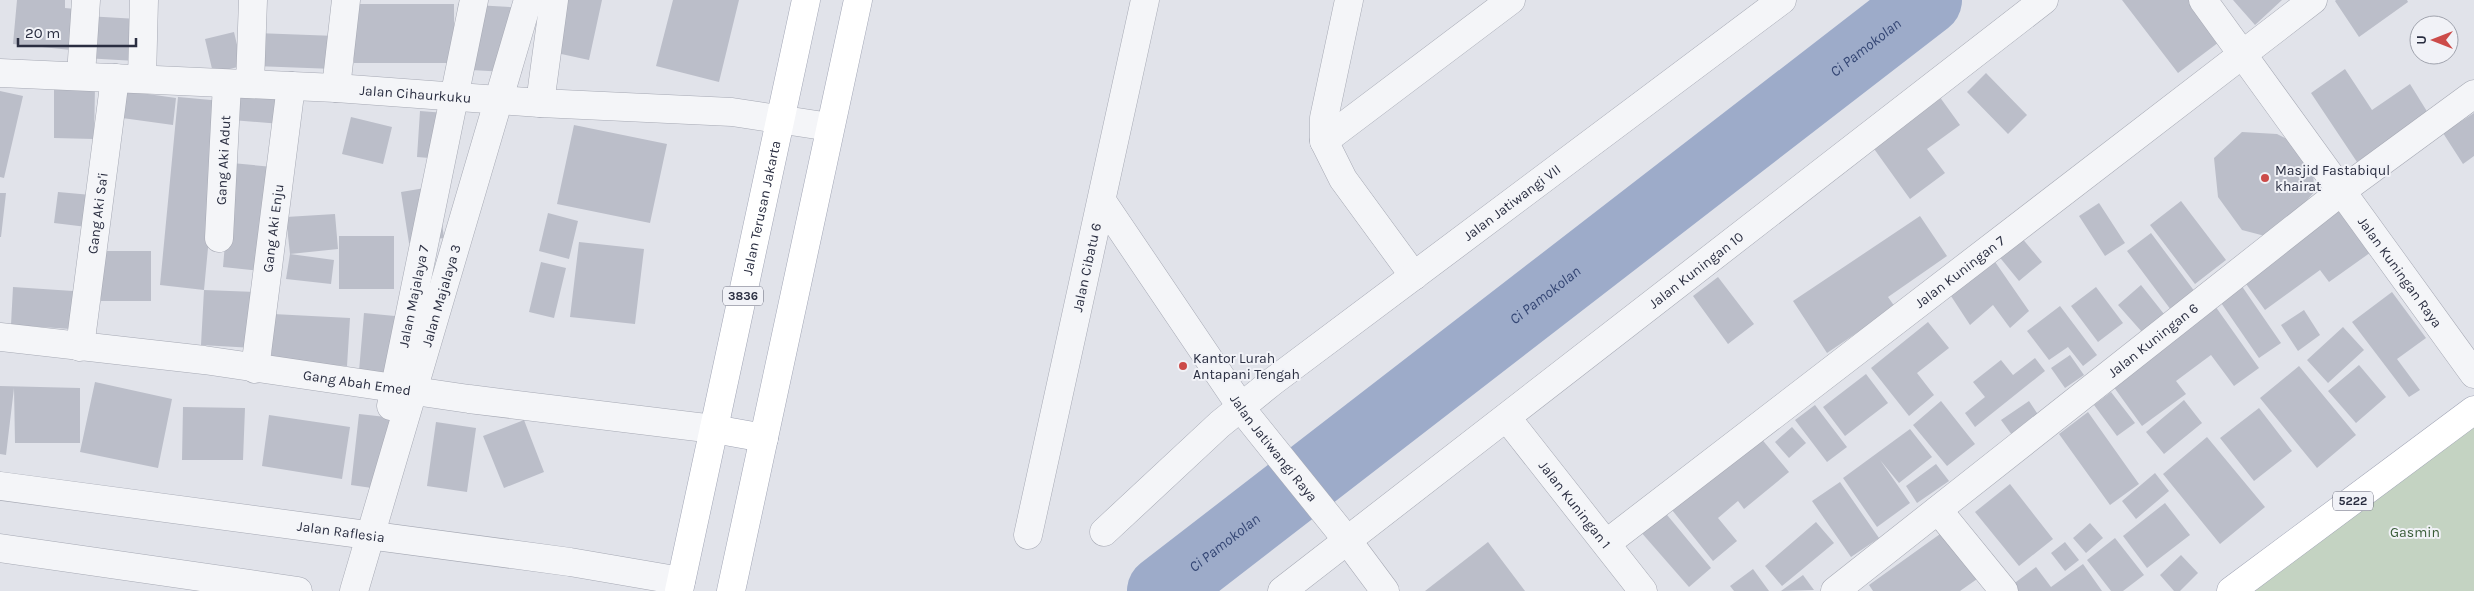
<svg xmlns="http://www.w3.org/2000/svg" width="2474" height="591" font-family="Karla,sans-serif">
<rect width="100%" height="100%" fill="#e1e3ea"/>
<path fill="#c4d3c2" d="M2474 414V591H2233Z"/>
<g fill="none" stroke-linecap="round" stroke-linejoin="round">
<path stroke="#9dabc9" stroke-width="70" id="s1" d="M1162 591 1927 0"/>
</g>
<path fill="#bbbec9" d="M17 0H65V8L75 9 71 50 13 44Z
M563 0H602L589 60 552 52Z
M673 0H739L719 82 656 66Z
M2122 0H2200L2227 36 2178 73Z
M2233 0H2282L2255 25Z
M2336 0H2407L2408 2 2359 37 2335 1Z
M354 4H454V63H354Z
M458 4 527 8 522 73 454 69Z
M86 16 138 19 136 61 84 58Z
M234 32 242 66 213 73 205 39Z
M256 33 336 36 334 69 255 66Z
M2345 69 2372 110 2410 84 2428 113 2357 162 2311 93Z
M1986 73 2027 115 2008 134 1967 92Z
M54 86H95L94 139 54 138Z
M1934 89 1960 125 1927 149 1945 173 1910 199 1867 139Z
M119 90 176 98 173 125 115 117Z
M0 91 23 96 4 178 0 177Z
M235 93 283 97 281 124 232 120Z
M178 97 222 101 204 290 160 285Z
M420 111 458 114 455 160 417 157Z
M2474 113V156L2463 164 2443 133Z
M351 117 392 127 383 164 342 154Z
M574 125 667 144 650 223 557 204Z
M2242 132 2277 134 2301 146 2313 164 2314 192 2293 217 2265 236 2242 230 2218 197 2214 158Z
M232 163 273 167 260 271 223 267Z
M437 186 444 238 409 243 401 192Z
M58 192 91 195 87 227 54 223Z
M0 193H6L1 237H0Z
M2348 199 2381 245 2329 282 2320 270 2265 310 2241 277Z
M2181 201 2226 260 2195 284 2150 225Z
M2099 203 2125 243 2105 256 2079 216Z
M548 213 578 221 569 259 539 251Z
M335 214 338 249 290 254 334 260 331 284 286 279 290 254 286 217Z
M1920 216 1947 256 1888 297 1895 307 1827 353 1793 301Z
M2016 231 2042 262 2019 281 1993 249Z
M2151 233 2195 292 2171 310 2127 251Z
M339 236H394V289H339Z
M579 242 644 249 635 324 570 317Z
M101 251H151V301H101Z
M1991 256 2029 311 2010 328 1993 305 1970 325 1949 293Z
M541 262 566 268 554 318 529 312Z
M1718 277 1754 324 1728 344 1693 296Z
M2239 282 2281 343 2259 358 2217 297Z
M2141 285 2164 314 2142 332 2118 305Z
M13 287 73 291 71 329 11 325Z
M2096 287 2123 323 2098 342 2071 306Z
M204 290 257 292 254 348 201 345Z
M2392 292 2426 338 2397 359 2420 390 2409 397 2352 322Z
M2213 303 2259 368 2234 386 2211 355 2176 381 2186 394 2142 426 2108 379Z
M2060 306 2097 355 2083 366 2068 347 2049 360 2027 331Z
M2304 310 2320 335 2298 351 2281 325Z
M364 313 405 317 399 375 359 371Z
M273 314 350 318 347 366 271 362Z
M1928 322 1949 348 1917 373 1934 395 1909 416 1871 368Z
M2343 327 2364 350 2328 383 2307 360Z
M2070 355 2084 375 2065 388 2051 368Z
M2035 358 2045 371 1975 427 1965 413 1985 397 1973 382 2001 360 2013 375Z
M2359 365 2386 397 2356 423 2328 391Z
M2299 366 2356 435 2317 468 2260 398Z
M1866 374 1888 403 1845 436 1823 407Z
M95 382 172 399 158 468 80 452Z
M0 386 80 388V443H15L14 388 6 455 0 454Z
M2111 392 2135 423 2117 436 2094 405Z
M2184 400 2202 423 2164 454 2146 432Z
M1941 401 1975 444 1947 466 1913 425Z
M2029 401 2039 416 2012 435 2001 420Z
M1815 405 1847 447 1827 462 1795 420Z
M183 407 245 408 243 460H182Z
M2259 408 2292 451 2254 481 2220 438Z
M2088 412 2139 484 2110 505 2059 434Z
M359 414 395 418 386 490 351 485Z
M269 415 350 427 342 479 262 466Z
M524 420 544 472 504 488 483 436Z
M436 422 476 428 467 492 427 486Z
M1792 427 1806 443 1789 458 1775 442Z
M1910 429 1932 457 1899 483 1880 460 1910 503 1877 527 1843 478Z
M1760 437 1789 472 1744 509 1738 501 1718 518 1737 541 1713 561 1672 510Z
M2207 437 2265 507 2220 544 2163 474Z
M1936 464 1949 481 1917 503 1906 486Z
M2155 473 2169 491 2136 519 2122 501Z
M1840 482 1879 538 1851 557 1812 501Z
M2010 484 2053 539 2019 566 1975 512Z
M2165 503 2190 535 2147 568 2123 536Z
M1663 510 1711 568 1689 587 1640 531Z
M1816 522 1834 543 1782 586 1765 566Z
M2090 523 2103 538 2086 553 2073 538Z
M1947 529 1980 577 1960 591H1873L1869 585Z
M2115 538 2144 575 2123 591H2111L2087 560Z
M1488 542 1525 591H1425Z
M2065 542 2079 560 2065 571 2051 553Z
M2181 555 2198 573 2180 591H2174L2160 575Z
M2083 564 2102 591H2017L2012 585 2036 567 2051 587Z
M1753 569 1769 591H1734L1730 586Z
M1803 575 1814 590 1781 591Z"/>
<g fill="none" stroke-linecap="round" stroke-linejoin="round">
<g stroke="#a6a9b4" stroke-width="29">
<g id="street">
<path d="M1349 0 1324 118V141L1343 179 1414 276"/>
<path id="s2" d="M2203 0 2474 374"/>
<path id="s3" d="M0 73 336 88 540 103 732 112 830 127"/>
<path d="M81 75 86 0"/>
<path d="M142 79 144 0"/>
<path d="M250 84 253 0"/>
<path d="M336 88 346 0"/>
<path d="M540 103 554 0"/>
<path d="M1324 141 1511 0"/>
<path id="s4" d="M1102 201 1248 417 1347 540 1385 591"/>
<path id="s5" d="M219 238 227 84"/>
<path id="s6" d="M0 337 204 360 469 399 714 429"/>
<path id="s7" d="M80 347 115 78"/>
<path id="s8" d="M255 369 291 86"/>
<path id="s9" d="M391 406 474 0"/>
<path id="s10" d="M1507 418 1643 591"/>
<path id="s11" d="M0 486 570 562 681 581"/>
<path d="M1938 510 2004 591"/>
<path id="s12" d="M1104 532 1220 424 1272 382 1782 0"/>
<path id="s13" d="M1028 535 1145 0"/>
<path id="s14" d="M1607 543 2313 0"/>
<path d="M0 548 298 591"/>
<path id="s15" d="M354 591 528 0"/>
<path id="s16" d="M1282 591 2044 0"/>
<path id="s17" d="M1835 591 2343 190 2474 94"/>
</g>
</g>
<g stroke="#a1a5b5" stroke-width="29">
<g id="primary">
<path d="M714 429 764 438"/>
<path id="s18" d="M679 591 806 0"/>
<path d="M731 591 858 0"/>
<path d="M2231 591 2474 410"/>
</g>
</g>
<use href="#street" stroke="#f4f5f8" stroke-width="28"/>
<use href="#primary" stroke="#fff" stroke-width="28"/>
</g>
<g fill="#cc4b49" stroke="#f1f2f7" stroke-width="2">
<circle cx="2265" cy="178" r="5"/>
<circle cx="1183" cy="366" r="5"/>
</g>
<g text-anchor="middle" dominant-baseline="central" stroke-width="4" stroke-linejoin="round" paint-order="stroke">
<g fill="#f1f2f7" stroke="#666978" stroke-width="1">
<rect x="723" y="286.5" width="40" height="19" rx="4"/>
<rect x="2333" y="491.5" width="40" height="19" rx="4"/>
</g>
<g font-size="12" font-weight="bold" fill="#2a2e41">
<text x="743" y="296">3836</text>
<text x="2353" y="501">5222</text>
</g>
<g font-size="14" fill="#2a2e41" stroke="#f1f2f7">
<text stroke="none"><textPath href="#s3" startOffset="416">Jalan Cihaurkuku</textPath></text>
<text stroke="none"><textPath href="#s5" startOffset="78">Gang Aki Adut</textPath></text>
<text stroke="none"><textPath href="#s12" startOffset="525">Jalan Jatiwangi VII</textPath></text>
<text stroke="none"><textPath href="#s18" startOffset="392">Jalan Terusan Jakarta</textPath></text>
<text stroke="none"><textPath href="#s7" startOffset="135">Gang Aki Sa'i</textPath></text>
<text stroke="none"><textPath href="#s8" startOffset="142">Gang Aki Enju</textPath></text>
<text stroke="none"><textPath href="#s13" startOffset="274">Jalan Cibatu 6</textPath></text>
<text stroke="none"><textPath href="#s16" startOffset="524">Jalan Kuningan 10</textPath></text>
<text stroke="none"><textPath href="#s14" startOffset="445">Jalan Kuningan 7</textPath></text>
<text stroke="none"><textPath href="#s2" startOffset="336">Jalan Kuningan Raya</textPath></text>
<text stroke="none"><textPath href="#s9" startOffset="112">Jalan Majalaya 7</textPath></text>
<text stroke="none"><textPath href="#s15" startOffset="308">Jalan Majalaya 3</textPath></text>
<text stroke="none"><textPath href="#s17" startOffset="405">Jalan Kuningan 6</textPath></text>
<text stroke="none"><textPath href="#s6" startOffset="360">Gang Abah Emed</textPath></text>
<text stroke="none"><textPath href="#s4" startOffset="301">Jalan Jatiwangi Raya</textPath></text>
<text stroke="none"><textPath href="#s10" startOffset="110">Jalan Kuningan 1</textPath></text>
<text stroke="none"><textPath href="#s11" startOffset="344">Jalan Raflesia</textPath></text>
</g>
<g font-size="14" fill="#2a2e41" stroke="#f1f2f7" text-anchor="start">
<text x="2275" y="170">Masjid Fastabiqul<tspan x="2275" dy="16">khairat</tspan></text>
<text x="1193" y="358">Kantor Lurah<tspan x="1193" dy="16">Antapani Tengah</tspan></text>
</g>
<g font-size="14" fill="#385c37" stroke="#f1f2f7">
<text x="2415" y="532">Gasmin</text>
</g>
<g font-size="15" font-style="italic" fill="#344674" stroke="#f1f2f7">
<text stroke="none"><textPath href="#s1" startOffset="889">Ci Pamokolan</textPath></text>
<text stroke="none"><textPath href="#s1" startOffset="484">Ci Pamokolan</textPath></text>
<text stroke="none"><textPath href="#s1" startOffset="79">Ci Pamokolan</textPath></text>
</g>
</g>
<g transform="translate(2434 40) rotate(270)"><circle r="24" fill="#f1f2f7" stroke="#a1a4ae"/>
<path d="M0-4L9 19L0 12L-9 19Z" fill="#cc4b49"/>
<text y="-8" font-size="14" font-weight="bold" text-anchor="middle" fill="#2a2e41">U</text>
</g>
<path d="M18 38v8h118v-8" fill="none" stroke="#2a2e41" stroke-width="2.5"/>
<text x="25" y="38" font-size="15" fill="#2a2e41" stroke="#f1f2f7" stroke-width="4" paint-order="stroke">20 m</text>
</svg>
